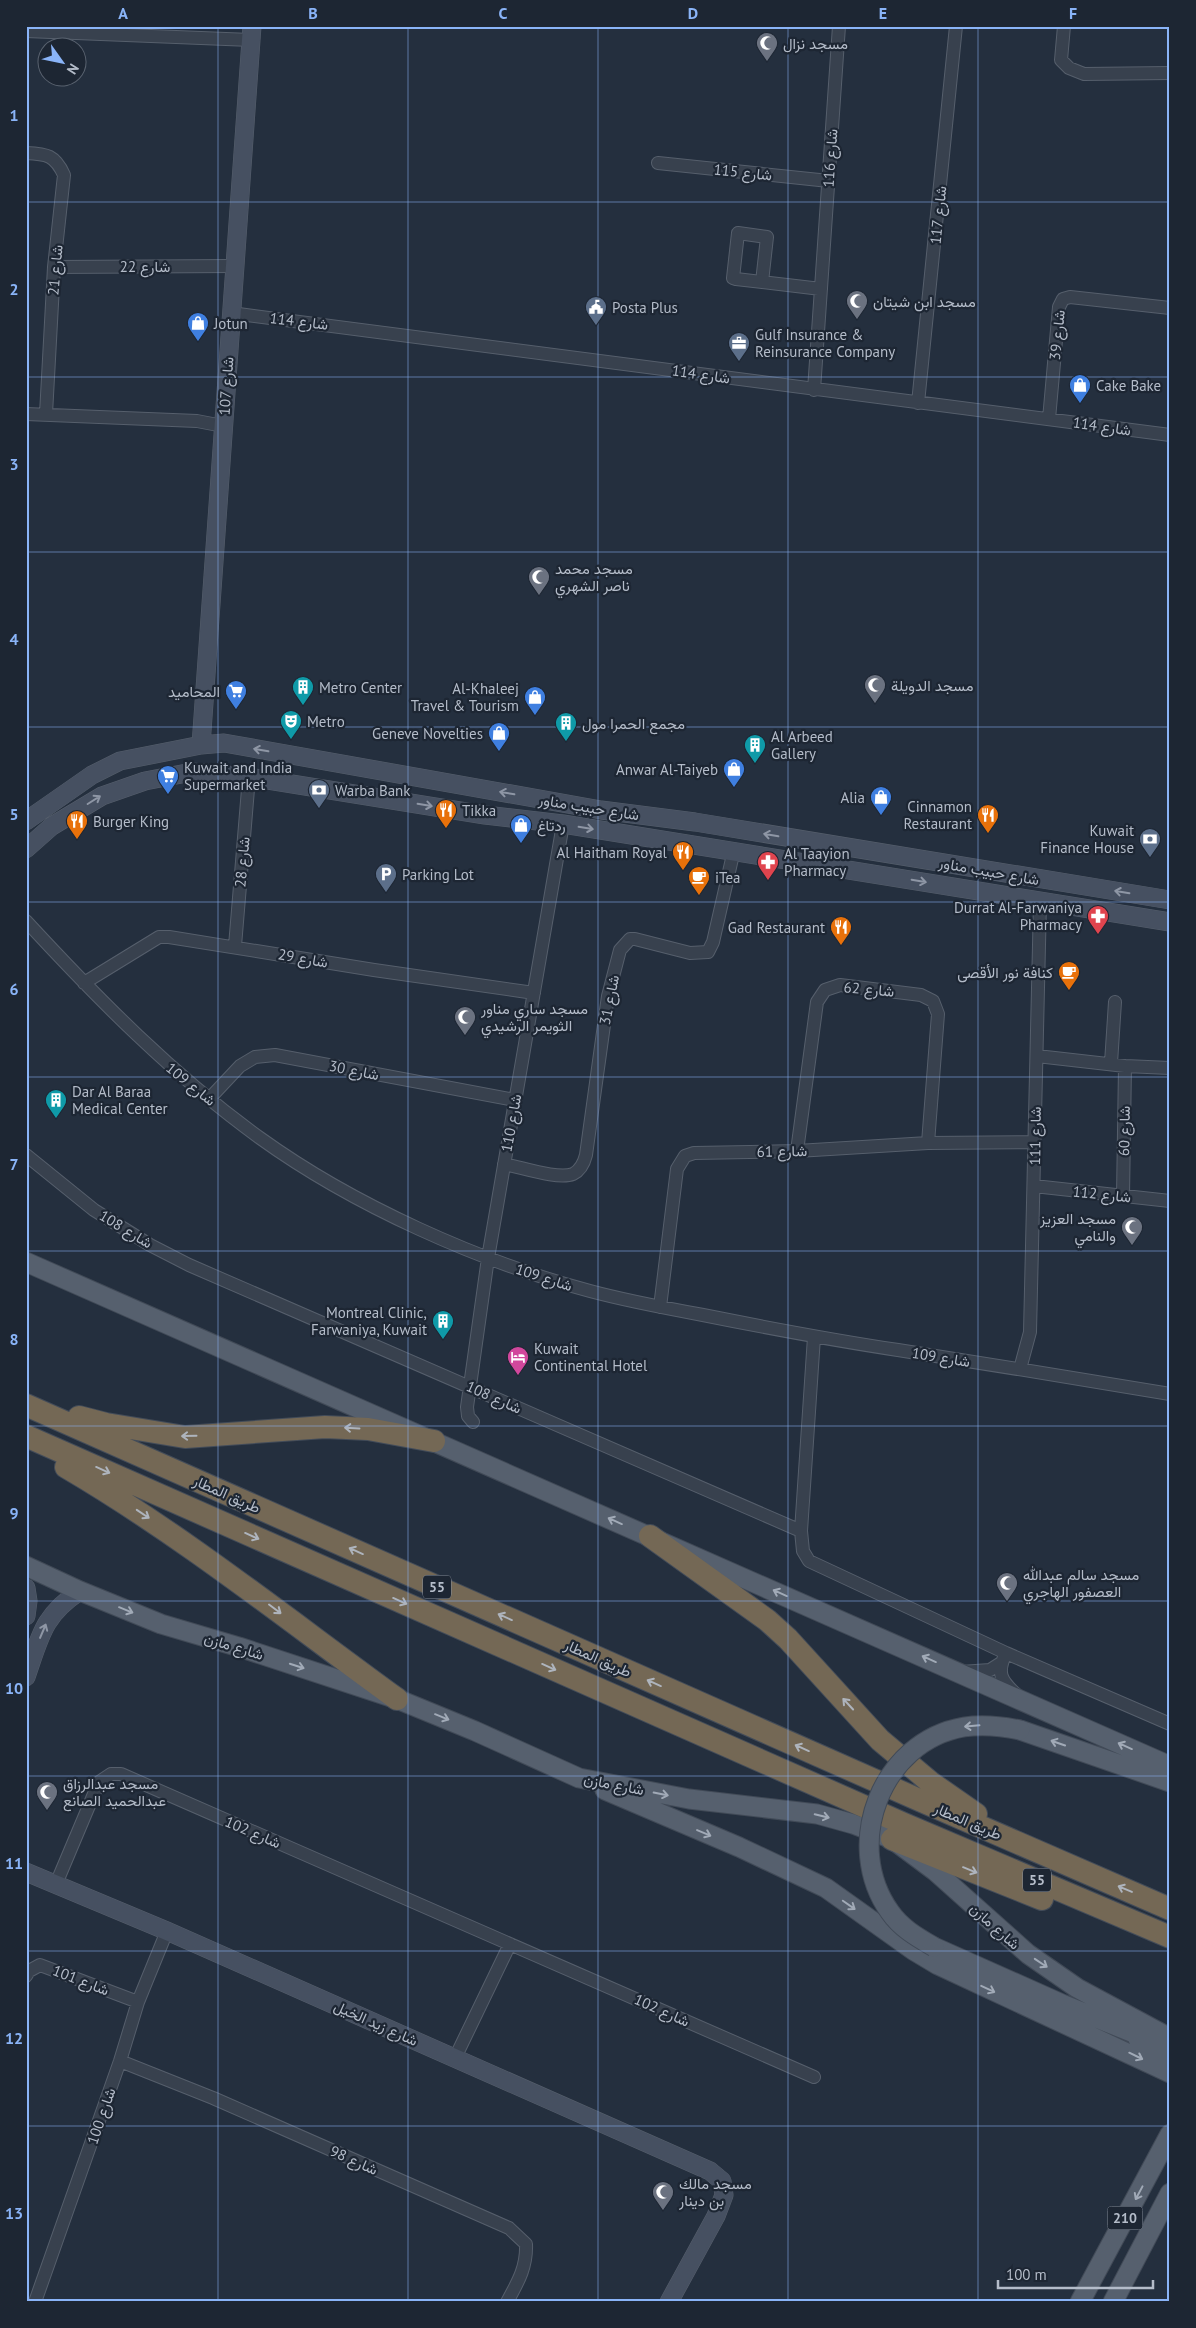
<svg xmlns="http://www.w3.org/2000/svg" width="1196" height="2328" font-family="'PT Sans',Vazirmatn,sans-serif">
<rect width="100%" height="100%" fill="#242f3e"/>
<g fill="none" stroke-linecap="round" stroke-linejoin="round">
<g stroke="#565f6c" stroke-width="14">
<path id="street" d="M1064 26 1061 60 1069 68 1084 74 1170 73
M26 31 251 40
M26 153C47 154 55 155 64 175L54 267 46 414
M658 163 829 181
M54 267 235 266
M762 282 767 237 738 233 733 278 736 279 821 289
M231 313 1170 435
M814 390 839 26
M918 403 956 26
M26 414 197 421 223 426
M1049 419 1059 307 1063 299 1070 297 1170 308
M26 921C99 1000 173 1075 260 1138 353 1205 480 1262 590 1291 627 1301 665 1308 703 1315 768 1328 832 1340 898 1350 989 1364 1079 1379 1170 1394
M235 946 249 777
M84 983 159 937H169L374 970 534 993
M1037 1056 1125 1066 1170 1068
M1111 1063 1115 1002
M209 1099 240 1066 255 1057 275 1055 515 1100
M797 1151 817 1002 825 990 840 985 921 995 933 1001 938 1014 928 1143
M26 1155 94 1210 150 1245 189 1265 801 1531
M504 1164C521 1167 558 1180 573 1174 581 1170 584 1163 586 1155L608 996 620 950 630 939H635L690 953 708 952 713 942 734 850
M1034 1186 1170 1201
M1123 1196 1125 1066
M660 1307 677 1169 685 1156 694 1153 797 1151 928 1143 1034 1142
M814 1337 801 1531 803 1551 809 1561 1006 1653 1170 1724
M1020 1369 1030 1332 1040 902
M473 1422 468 1416 467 1407 488 1258 563 824
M1006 1653C996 1673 1001 1681 1017 1695
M961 1672 990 1670 1001 1663
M56 1884 99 1782 111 1774H121L814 2077
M26 1976 29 1971 40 1965 138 2002
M455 2058 510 1944
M120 2061 213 2098 509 2228 526 2244C527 2267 518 2282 507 2302
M35 2302 120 2061 138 2002 167 1931"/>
</g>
<g stroke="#565f6c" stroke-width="19">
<path id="secondary" d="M201 745 252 26
M26 821 92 775 120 761 201 745 224 743 601 810 695 822 1170 900
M26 849 52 826 102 796 145 781 192 772 249 777 485 815 563 824 1170 922
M26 1588 28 1601 26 1616
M26 1677C40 1637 43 1615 80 1591
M26 1872 167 1931 710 2171 722 2181 724 2195 716 2216 669 2302"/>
</g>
<g stroke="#414a57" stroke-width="21">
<path id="primary" d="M26 1262 1170 1766
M26 1566 80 1591 161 1624 239 1647 397 1699 475 1731 579 1778 689 1799 817 1814 853 1824 892 1839 935 1871 1028 1954 1077 1988 1170 2038
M1020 1730 1170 1782
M605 1790 739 1847 826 1888 913 1950 938 1965 1170 2073
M934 1947 1062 2004 1151 2040
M1138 2039 1160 2049 1170 2057
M1080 2302 1170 2134
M1113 2302 1170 2193"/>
</g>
<g stroke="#434c59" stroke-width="24">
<path id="highway" d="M26 1405 917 1799 1170 1909
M79 1417 106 1424 185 1437 325 1427 368 1429 434 1441
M26 1436 904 1824 1170 1937
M66 1467C182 1535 288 1620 397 1699
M650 1536 767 1620 788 1639 880 1740 930 1782 976 1814
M892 1839 1042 1899"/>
</g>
<use href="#street" stroke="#38414e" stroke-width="12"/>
<use href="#secondary" stroke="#465061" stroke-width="18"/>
<use href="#primary" stroke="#56606e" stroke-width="19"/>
<use href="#highway" stroke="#746855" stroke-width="22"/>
<g stroke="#414a57" stroke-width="21" stroke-linecap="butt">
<path id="primary-bridge" d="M934 1947C917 1937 901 1928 890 1912 842 1845 881 1741 964 1727 983 1724 1001 1726 1020 1730"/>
</g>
<use href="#primary-bridge" stroke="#56606e" stroke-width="19"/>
</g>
<defs><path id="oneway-shaft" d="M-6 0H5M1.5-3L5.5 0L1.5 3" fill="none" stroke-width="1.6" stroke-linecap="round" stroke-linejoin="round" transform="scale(1.25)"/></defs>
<g stroke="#8e96a5">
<use href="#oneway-shaft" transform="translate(261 750) rotate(-170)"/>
<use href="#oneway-shaft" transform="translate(507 793) rotate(-170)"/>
<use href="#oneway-shaft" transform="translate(94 800) rotate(-32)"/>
<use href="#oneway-shaft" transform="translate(425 805) rotate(9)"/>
<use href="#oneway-shaft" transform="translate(586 828) rotate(9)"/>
<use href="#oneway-shaft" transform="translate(771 835) rotate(-170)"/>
<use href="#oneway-shaft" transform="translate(919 881) rotate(10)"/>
<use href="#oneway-shaft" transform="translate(1122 892) rotate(-171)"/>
<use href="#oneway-shaft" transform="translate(43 1631) rotate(-67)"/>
</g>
<g stroke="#aeb4bd">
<use href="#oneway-shaft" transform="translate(352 1428) rotate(-177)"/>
<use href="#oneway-shaft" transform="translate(189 1436) rotate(179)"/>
<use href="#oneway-shaft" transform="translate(103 1470) rotate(24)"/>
<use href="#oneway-shaft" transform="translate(143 1514) rotate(34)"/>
<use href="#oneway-shaft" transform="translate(252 1536) rotate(24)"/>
<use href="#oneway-shaft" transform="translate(356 1551) rotate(-156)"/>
<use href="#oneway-shaft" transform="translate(400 1601) rotate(24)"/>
<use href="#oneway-shaft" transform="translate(275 1609) rotate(37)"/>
<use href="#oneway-shaft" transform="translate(505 1617) rotate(-156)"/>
<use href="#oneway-shaft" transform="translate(549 1667) rotate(24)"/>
<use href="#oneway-shaft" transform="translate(654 1683) rotate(-156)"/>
<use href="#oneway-shaft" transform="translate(848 1704) rotate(-133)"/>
<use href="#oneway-shaft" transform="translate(802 1748) rotate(-156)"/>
<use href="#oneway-shaft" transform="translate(970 1870) rotate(22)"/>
<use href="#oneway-shaft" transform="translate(1125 1889) rotate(-157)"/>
</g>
<g stroke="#a1aab7">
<use href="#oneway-shaft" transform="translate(615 1521) rotate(-156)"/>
<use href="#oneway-shaft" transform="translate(780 1593) rotate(-156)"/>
<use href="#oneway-shaft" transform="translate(126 1610) rotate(22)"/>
<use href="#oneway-shaft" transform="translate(929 1659) rotate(-156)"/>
<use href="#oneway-shaft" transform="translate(297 1666) rotate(18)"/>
<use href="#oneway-shaft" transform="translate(442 1717) rotate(22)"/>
<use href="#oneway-shaft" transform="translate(972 1726) rotate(175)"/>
<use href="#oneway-shaft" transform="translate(1058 1743) rotate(-161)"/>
<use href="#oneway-shaft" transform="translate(1125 1746) rotate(-156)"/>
<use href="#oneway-shaft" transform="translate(661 1794) rotate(11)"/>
<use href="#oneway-shaft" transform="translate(822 1816) rotate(14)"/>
<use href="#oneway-shaft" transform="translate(704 1833) rotate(23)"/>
<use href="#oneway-shaft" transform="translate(849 1905) rotate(35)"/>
<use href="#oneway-shaft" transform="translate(1041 1963) rotate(34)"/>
<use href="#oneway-shaft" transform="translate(988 1989) rotate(25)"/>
<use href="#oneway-shaft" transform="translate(1136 2056) rotate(26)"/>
<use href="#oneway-shaft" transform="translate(1139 2193) rotate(118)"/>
</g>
<path fill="none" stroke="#8ab4f8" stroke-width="1" stroke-opacity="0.55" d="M218 26V2302M408 26V2302M598 26V2302M788 26V2302M978 26V2302M26 202H1170M26 377H1170M26 552H1170M26 727H1170M26 902H1170M26 1077H1170M26 1251H1170M26 1426H1170M26 1601H1170M26 1776H1170M26 1951H1170M26 2126H1170"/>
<defs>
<g id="mosque-pin" transform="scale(1.125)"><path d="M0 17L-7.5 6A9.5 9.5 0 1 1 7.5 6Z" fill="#6b7280" stroke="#1d2633"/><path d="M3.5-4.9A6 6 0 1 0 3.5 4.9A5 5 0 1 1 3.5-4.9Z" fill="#fff"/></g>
<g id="civic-pin" transform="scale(1.125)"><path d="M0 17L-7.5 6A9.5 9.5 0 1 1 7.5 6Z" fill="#5c6f8a" stroke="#1d2633"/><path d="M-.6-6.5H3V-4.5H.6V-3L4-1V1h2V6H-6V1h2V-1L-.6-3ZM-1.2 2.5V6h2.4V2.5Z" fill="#fff"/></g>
<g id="shop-pin" transform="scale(1.125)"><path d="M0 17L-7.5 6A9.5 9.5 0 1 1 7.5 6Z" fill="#3f7fe0" stroke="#1d2633"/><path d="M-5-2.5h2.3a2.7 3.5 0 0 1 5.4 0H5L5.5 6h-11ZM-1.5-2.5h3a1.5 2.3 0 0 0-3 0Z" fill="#fff"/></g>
<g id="office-pin" transform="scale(1.125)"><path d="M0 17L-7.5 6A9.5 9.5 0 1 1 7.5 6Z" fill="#5c6f8a" stroke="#1d2633"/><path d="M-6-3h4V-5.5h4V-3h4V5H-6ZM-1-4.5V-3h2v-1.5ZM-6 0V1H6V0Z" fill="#fff"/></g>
<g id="building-pin" transform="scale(1.125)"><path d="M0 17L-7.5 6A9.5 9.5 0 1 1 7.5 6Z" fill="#0f9aa8" stroke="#1d2633"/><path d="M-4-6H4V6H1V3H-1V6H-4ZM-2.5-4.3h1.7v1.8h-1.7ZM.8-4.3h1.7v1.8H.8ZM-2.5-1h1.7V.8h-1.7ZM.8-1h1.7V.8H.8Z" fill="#fff"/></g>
<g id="supermarket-pin" transform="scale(1.125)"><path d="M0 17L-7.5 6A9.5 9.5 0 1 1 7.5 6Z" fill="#3f7fe0" stroke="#1d2633"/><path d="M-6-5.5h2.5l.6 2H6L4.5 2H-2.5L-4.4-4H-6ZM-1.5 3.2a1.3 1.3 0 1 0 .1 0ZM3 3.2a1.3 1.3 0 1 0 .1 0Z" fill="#fff"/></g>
<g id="theatre-pin" transform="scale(1.125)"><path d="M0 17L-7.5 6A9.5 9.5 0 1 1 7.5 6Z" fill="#0f9aa8" stroke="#1d2633"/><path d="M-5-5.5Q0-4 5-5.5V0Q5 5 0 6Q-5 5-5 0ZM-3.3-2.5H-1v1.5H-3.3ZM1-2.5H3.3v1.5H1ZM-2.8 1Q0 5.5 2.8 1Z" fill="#fff"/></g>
<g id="bank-pin" transform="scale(1.125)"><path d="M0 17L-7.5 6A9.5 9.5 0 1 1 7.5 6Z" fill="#5c6f8a" stroke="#1d2633"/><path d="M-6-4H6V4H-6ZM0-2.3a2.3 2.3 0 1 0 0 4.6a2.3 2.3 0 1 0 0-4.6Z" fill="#fff"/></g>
<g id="restaurant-pin" transform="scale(1.125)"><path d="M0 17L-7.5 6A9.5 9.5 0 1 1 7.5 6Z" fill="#e8710a" stroke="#1d2633"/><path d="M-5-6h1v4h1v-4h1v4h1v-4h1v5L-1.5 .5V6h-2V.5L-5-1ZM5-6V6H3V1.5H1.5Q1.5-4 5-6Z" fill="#fff"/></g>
<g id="pharmacy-pin" transform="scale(1.125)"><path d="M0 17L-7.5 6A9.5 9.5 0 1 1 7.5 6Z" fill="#e0444e" stroke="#1d2633"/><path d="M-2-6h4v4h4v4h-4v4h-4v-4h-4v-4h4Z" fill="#fff"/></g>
<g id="parking-pin" transform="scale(1.125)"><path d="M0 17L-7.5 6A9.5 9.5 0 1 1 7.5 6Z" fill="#5c6f8a" stroke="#1d2633"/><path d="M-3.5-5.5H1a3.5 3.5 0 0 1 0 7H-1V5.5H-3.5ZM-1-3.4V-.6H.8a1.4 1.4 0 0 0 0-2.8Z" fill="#fff"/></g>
<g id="cafe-pin" transform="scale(1.125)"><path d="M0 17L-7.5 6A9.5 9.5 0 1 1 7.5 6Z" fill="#e8710a" stroke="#1d2633"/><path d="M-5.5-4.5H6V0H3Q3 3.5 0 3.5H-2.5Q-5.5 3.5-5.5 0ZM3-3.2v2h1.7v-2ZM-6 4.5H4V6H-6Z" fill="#fff"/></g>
<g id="hotel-pin" transform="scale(1.125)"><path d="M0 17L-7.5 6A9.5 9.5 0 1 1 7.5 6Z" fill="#d1479c" stroke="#1d2633"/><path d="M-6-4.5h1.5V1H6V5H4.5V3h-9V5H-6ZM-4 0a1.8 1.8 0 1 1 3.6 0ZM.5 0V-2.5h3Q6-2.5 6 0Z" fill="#fff"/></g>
</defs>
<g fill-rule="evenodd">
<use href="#mosque-pin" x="767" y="43"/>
<use href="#mosque-pin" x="857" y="301"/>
<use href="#civic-pin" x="596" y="307"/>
<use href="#shop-pin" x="198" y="323"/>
<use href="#office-pin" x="739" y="343"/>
<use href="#shop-pin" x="1080" y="385"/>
<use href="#mosque-pin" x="539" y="577"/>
<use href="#mosque-pin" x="875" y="685"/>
<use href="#building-pin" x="303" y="687"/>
<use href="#supermarket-pin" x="236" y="691"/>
<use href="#shop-pin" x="535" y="697"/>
<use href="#theatre-pin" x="291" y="721"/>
<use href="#building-pin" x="566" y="723"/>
<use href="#shop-pin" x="499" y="733"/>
<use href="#building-pin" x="755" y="745"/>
<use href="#shop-pin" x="734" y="769"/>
<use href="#supermarket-pin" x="168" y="776"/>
<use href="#bank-pin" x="319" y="790"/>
<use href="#shop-pin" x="881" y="797"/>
<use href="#restaurant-pin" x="446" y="810"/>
<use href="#restaurant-pin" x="988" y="815"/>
<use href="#restaurant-pin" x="77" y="821"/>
<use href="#shop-pin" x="521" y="825"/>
<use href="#bank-pin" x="1150" y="839"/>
<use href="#restaurant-pin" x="683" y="852"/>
<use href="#pharmacy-pin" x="768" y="862"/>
<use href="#parking-pin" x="386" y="874"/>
<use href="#cafe-pin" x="699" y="877"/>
<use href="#pharmacy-pin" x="1098" y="916"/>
<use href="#restaurant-pin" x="841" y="927"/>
<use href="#cafe-pin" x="1069" y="972"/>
<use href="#mosque-pin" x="465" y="1017"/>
<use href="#building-pin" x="56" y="1100"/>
<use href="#mosque-pin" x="1132" y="1227"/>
<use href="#building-pin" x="443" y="1321"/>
<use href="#hotel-pin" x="518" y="1357"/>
<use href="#mosque-pin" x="1007" y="1583"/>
<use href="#mosque-pin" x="47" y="1792"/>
<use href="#mosque-pin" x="663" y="2192"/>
</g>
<g text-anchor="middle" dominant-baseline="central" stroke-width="4.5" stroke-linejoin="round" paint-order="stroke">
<g fill="#1d2633" stroke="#878f9c" stroke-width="1">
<rect x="423" y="1575.5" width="28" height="23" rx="4"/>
<rect x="1023" y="1868.5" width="28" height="23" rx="4"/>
<rect x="1107.5" y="2206.5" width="35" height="23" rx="4"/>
</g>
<g font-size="14" font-weight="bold" fill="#b4bcc9">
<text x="437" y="1587">55</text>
<text x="1037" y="1880">55</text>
<text x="1125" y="2218">210</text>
</g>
<g font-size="15" fill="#b4bcc9" stroke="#1d2633" text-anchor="start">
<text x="783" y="43">مسجد نزال</text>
<text x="873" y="301">مسجد ابن شيتان</text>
<text x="612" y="307">Posta Plus</text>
<text x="214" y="323">Jotun</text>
<text x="755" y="334">Gulf Insurance &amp;<tspan x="755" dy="17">Reinsurance Company</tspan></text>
<text x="1096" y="385">Cake Bake</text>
<text x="555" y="568">مسجد محمد<tspan x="555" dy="17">ناصر الشهري</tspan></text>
<text x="891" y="685">مسجد الدويلة</text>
<text x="319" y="687">Metro Center</text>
<text x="519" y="688" text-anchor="end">Al-Khaleej<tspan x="519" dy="17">Travel &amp; Tourism</tspan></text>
<text x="220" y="691" text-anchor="end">المحاميد</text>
<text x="307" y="721">Metro</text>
<text x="582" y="723">مجمع الحمرا مول</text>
<text x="483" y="733" text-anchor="end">Geneve Novelties</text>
<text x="771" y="736">Al Arbeed<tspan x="771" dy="17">Gallery</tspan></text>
<text x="184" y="767">Kuwait and India<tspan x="184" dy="17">Supermarket</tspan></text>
<text x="718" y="769" text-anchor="end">Anwar Al-Taiyeb</text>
<text x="335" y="790">Warba Bank</text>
<text x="865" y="797" text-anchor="end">Alia</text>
<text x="972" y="806" text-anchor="end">Cinnamon<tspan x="972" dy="17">Restaurant</tspan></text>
<text x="462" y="810">Tikka</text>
<text x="93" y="821">Burger King</text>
<text x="537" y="825">ردتاغ</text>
<text x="1134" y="830" text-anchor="end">Kuwait<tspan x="1134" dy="17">Finance House</tspan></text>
<text x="667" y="852" text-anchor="end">Al Haitham Royal</text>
<text x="784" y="853">Al Taayion<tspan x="784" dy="17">Pharmacy</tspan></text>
<text x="402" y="874">Parking Lot</text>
<text x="715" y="877">iTea</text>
<text x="1082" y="907" text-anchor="end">Durrat Al-Farwaniya<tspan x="1082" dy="17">Pharmacy</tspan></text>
<text x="825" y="927" text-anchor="end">Gad Restaurant</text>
<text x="1053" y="972" text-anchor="end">كنافة نور الأقصى</text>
<text x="481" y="1008">مسجد ساري مناور<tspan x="481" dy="17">الثويمر الرشيدي</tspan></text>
<text x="72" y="1091">Dar Al Baraa<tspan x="72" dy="17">Medical Center</tspan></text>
<text x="1116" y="1218" text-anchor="end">مسجد العزيز<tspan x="1116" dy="17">والنامي</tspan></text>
<text x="427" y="1312" text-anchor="end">Montreal Clinic,<tspan x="427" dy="17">Farwaniya, Kuwait</tspan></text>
<text x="534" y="1348">Kuwait<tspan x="534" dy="17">Continental Hotel</tspan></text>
<text x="1023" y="1574">مسجد سالم عبدالله<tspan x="1023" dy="17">العصفور الهاجري</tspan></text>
<text x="63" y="1783">مسجد عبدالرزاق<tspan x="63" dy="17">عبدالحميد الصانع</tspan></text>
<text x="679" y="2183">مسجد مالك<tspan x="679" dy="17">بن دينار</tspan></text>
</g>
<g font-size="15" fill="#b4bcc9" stroke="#1d2633">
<text transform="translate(830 158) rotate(-86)">شارع 116</text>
<text transform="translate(743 172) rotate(6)">شارع 115</text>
<text transform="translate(938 215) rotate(-84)">شارع 117</text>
<text x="145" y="266">شارع 22</text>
<text transform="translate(55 270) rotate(-85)">شارع 21</text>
<text transform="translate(299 321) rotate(7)">شارع 114</text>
<text transform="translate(1057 335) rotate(-84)">شارع 39</text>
<text transform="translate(701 374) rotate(8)">شارع 114</text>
<text transform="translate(226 386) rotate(-86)">شارع 107</text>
<text transform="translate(1102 426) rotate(8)">شارع 114</text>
<text transform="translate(589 807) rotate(9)">شارع حبيب مناور</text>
<text transform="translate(242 862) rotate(-85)">شارع 28</text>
<text transform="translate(989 871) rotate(10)">شارع حبيب مناور</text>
<text transform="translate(303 958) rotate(10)">شارع 29</text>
<text transform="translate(869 989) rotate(5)">شارع 62</text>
<text transform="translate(609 1000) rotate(-79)">شارع 31</text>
<text transform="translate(354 1070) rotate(11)">شارع 30</text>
<text transform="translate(191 1084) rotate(39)">شارع 109</text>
<text transform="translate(511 1123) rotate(-80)">شارع 110</text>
<text transform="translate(1124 1131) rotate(-89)">شارع 60</text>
<text transform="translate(1035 1136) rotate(-89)">شارع 111</text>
<text transform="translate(782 1151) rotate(-1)">شارع 61</text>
<text transform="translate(1102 1194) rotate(6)">شارع 112</text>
<text transform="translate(126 1229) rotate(31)">شارع 108</text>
<text transform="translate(544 1277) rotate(18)">شارع 109</text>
<text transform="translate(941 1357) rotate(9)">شارع 109</text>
<text transform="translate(494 1397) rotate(24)">شارع 108</text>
<text transform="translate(227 1494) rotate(24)">طريق المطار</text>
<text transform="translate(234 1646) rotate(17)">شارع مازن</text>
<text transform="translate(598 1658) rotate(24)">طريق المطار</text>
<text transform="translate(614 1784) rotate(11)">شارع مازن</text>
<text transform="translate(968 1821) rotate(23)">طريق المطار</text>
<text transform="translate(253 1832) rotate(23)">شارع 102</text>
<text transform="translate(995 1926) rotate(42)">شارع مازن</text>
<text transform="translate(81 1980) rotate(21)">شارع 101</text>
<text transform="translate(662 2010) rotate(24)">شارع 102</text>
<text transform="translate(376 2023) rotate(24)">شارع زيد الخيل</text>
<text transform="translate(101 2116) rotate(-71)">شارع 100</text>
<text transform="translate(354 2160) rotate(24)">شارع 98</text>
</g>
</g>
<rect width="1196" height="2328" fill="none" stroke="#1d2633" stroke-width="55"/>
<g transform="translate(62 62) rotate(123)"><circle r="24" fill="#1d2633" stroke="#59626f"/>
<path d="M0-4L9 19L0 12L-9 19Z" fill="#8ab4f8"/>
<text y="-8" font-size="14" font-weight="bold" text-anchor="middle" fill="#b4bcc9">N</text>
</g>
<path d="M998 2280v8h155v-8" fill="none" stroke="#b4bcc9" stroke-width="2.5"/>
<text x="1006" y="2280" font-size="15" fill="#b4bcc9" stroke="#1d2633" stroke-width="4" paint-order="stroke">100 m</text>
<rect x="28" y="28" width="1140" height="2272" fill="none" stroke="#8ab4f8" stroke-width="2"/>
<g font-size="16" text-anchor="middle" font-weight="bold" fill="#8ab4f8">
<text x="123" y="19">A</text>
<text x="313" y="19">B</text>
<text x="503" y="19">C</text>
<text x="693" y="19">D</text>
<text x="883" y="19">E</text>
<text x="1073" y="19">F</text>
<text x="14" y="121">1</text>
<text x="14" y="295">2</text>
<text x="14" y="470">3</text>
<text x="14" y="645">4</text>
<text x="14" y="820">5</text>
<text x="14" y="995">6</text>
<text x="14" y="1170">7</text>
<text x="14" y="1345">8</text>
<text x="14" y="1519">9</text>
<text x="14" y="1694">10</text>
<text x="14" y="1869">11</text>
<text x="14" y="2044">12</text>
<text x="14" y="2219">13</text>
</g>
</svg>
